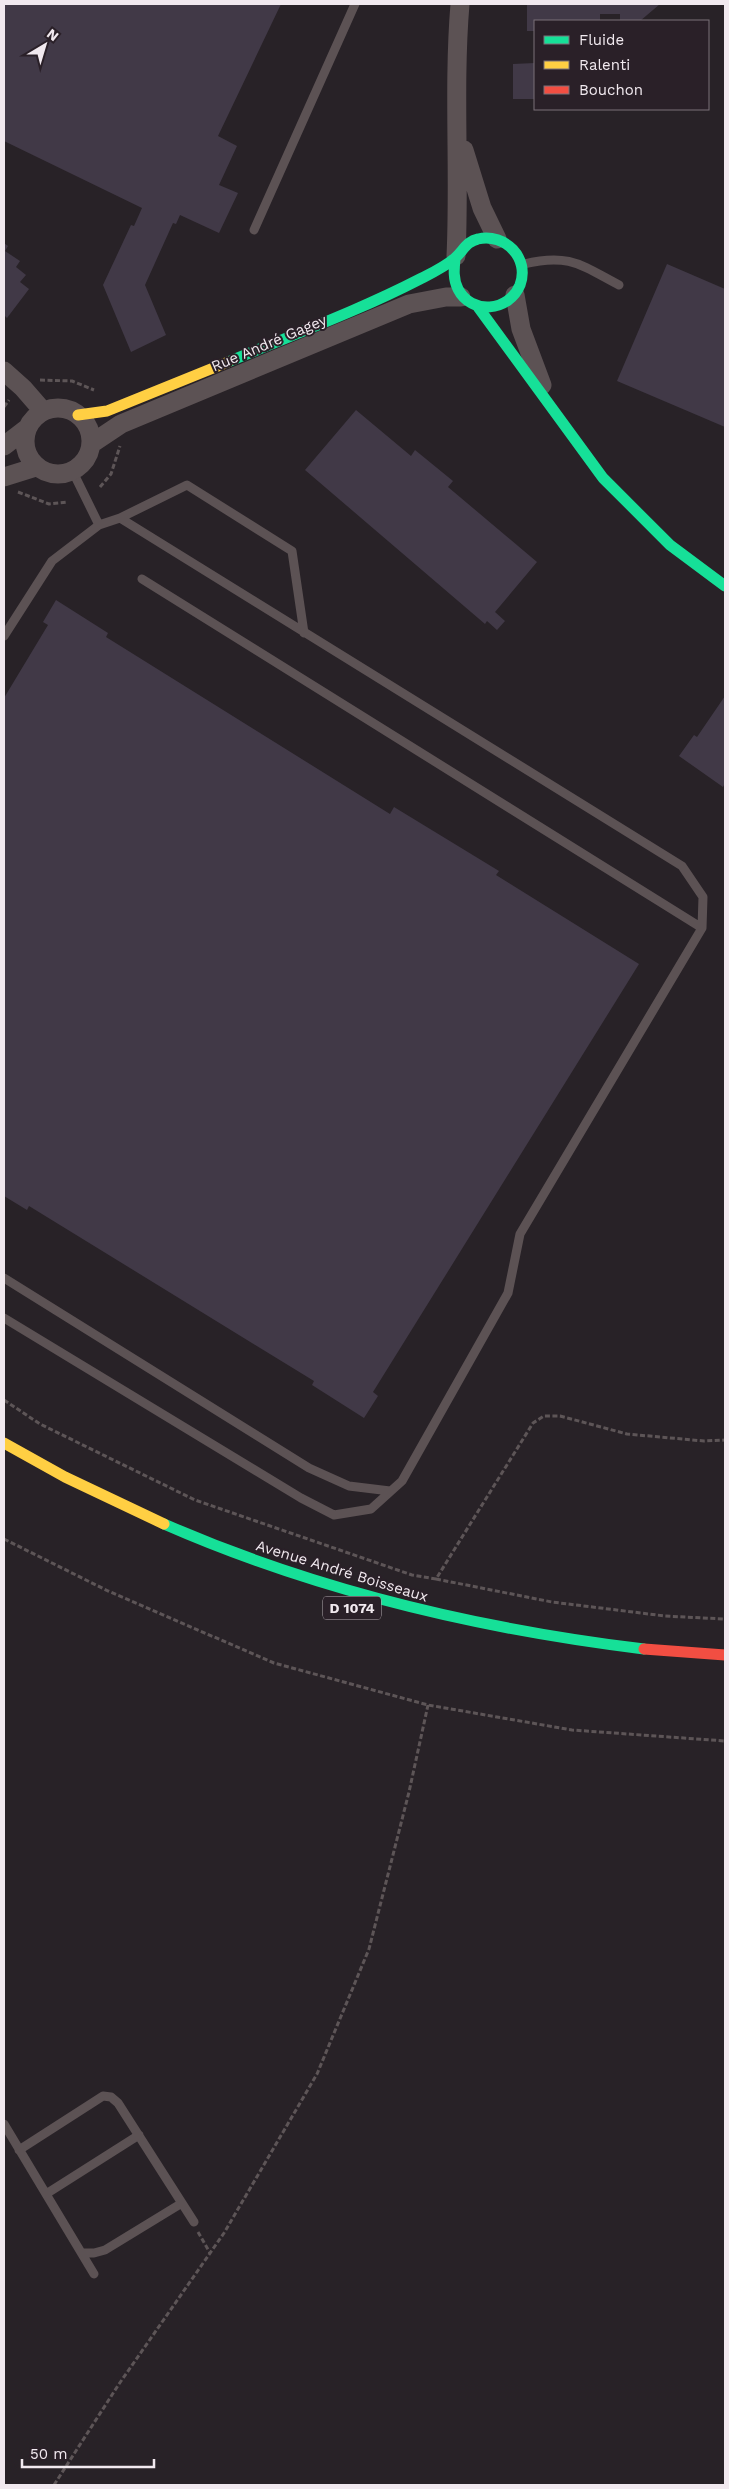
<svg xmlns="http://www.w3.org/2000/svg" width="729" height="2489" font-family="'Work Sans',sans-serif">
<rect width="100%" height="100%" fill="#282227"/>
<path fill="#413947" d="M4 4H281L218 136 237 146 219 185 238 193 219 233 180 215 176 224 173 223 145 285 166 335 131 352 103 285 131 225 134 226 142 208 4 141Z
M527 4H660L640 21H620V14H600V21H535V31H527Z
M535 63V99H513V64Z
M4 243 8 246 5 251 20 261 16 267 26 275 20 282 29 289 7 318 4 315Z
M667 264 725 289V427L617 381Z
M356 410 411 456 415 450 453 481 448 487 537 562 495 612 505 621 497 630 487 621 485 624 305 470Z
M56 600 108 633 106 637 390 814 394 807 499 871 496 875 639 964 373 1392 378 1396 364 1418 312 1385 314 1381 29 1206 27 1210 4 1196V698L48 625 43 622Z
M725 696V783L723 787 679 756 694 735 697 737Z"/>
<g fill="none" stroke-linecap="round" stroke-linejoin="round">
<path stroke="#5d5557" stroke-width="3" stroke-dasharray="5 2.5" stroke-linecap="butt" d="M40 380 72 381 94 390
M4 407 9 400
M100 487 111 474 120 446
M18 492 49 504 68 502
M4 1400 40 1424 195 1500 412 1575 436 1579 533 1423 544 1416H560L627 1434 704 1441 725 1440
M4 1539 108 1591 274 1663 428 1705 572 1730 725 1741
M436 1579 552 1602 665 1616 725 1619
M198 2232 210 2253
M54 2485 119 2384 224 2233 317 2074 369 1949 409 1792 428 1705"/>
<path stroke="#5c5254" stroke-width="9" d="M254 230 355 4
M524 264C569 253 581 265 619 285
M73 472 99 525
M120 518 187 485 292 551 304 633
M142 579 702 928
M4 636 52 561 99 525 120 518 682 866 703 897 702 928 520 1234 508 1293 402 1481 371 1509 334 1515 301 1498 4 1318
M4 1278 309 1468 349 1486 390 1491
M4 2124 94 2274
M19 2150 103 2096 111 2097 118 2103 194 2222
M46 2194 139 2135
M82 2253H94L105 2250 182 2203"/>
<path stroke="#5c5254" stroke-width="19" d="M464 150 482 208 497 239
M456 256C460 172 453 88 460 4
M515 295 521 329 542 385
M4 371 23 388 43 411
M25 441a33 33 0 1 1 66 0a33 33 0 1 1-66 0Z
M91 444 121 424 409 304 446 297H461
M4 446 26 429
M4 477 36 467"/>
<path stroke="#16e098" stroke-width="11" d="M478 307 603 478 670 545 725 586
M228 362C292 335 358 311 420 279 432 273 445 267 455 258 463 251 467 241 478 239 505 233 530 258 520 285 509 312 471 315 458 289 453 279 454 269 455 259
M164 1524C317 1591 479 1629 644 1649"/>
<path stroke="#ffcf43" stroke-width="11" d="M78 415 107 411 228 362
M4 1443 65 1477 164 1524"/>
<path stroke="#f24e42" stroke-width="11" d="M644 1649 725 1655"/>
</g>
<g text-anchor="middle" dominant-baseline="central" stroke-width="4" stroke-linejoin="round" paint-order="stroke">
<rect fill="#2a2028" stroke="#b5adb3" stroke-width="1" x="323" y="1596.5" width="58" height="23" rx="4"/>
<g font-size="14" font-weight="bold" fill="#f1e9ef">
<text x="352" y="1608">D 1074</text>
</g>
<g font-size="15" fill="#f1e9ef" stroke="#2a2028">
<text transform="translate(269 343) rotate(-23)">Rue André Gagey</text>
<text transform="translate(342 1571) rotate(17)">Avenue André Boisseaux</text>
</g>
</g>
<rect width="729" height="2489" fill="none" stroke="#f1e9ef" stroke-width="10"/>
<rect x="534" y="20" width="175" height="90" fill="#2a2028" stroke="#7a7078"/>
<rect x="544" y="36" width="25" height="8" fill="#16e098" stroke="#7a7078"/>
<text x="579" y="45" font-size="15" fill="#f1e9ef">Fluide</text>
<rect x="544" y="61" width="25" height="8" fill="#ffcf43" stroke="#7a7078"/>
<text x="579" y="70" font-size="15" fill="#f1e9ef">Ralenti</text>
<rect x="544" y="86" width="25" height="8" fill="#f24e42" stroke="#7a7078"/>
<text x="579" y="95" font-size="15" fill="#f1e9ef">Bouchon</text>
<g transform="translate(45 45) rotate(38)" stroke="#2a2028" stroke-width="4" paint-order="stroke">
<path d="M0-4L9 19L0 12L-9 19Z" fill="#f1e9ef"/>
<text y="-8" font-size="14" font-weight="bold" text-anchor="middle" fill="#f1e9ef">N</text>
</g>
<path d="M22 2459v8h132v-8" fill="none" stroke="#f1e9ef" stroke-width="2.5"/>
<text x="30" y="2459" font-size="15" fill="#f1e9ef" stroke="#2a2028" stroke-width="4" paint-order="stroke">50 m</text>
</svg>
